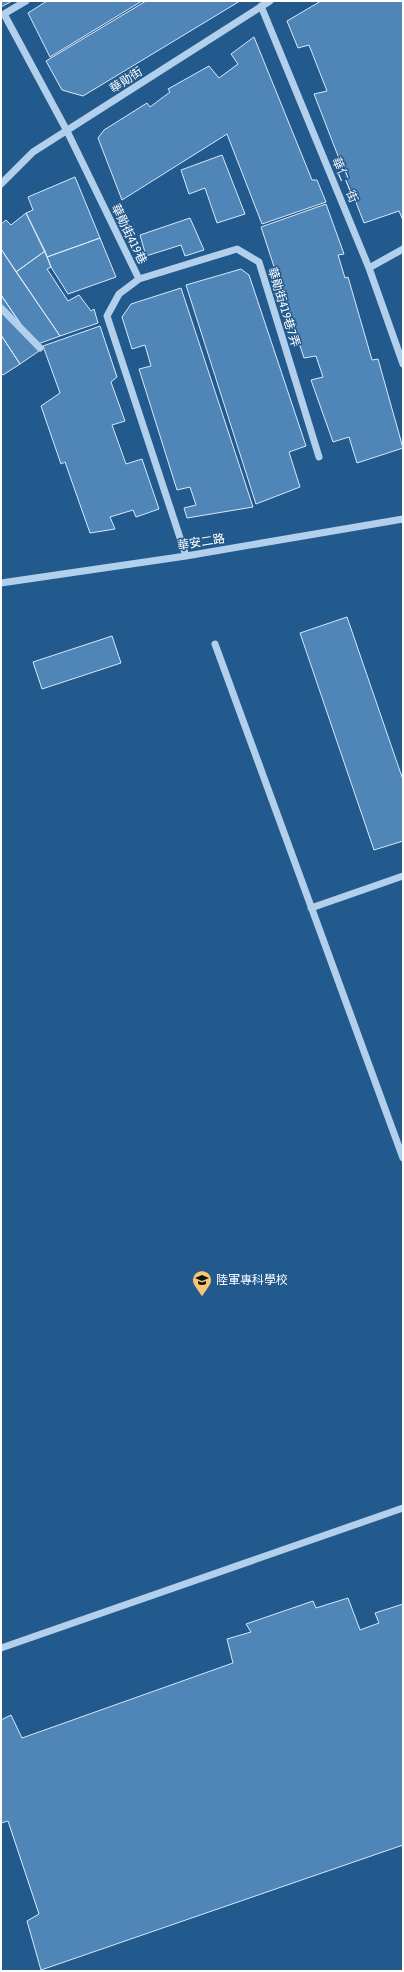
<svg xmlns="http://www.w3.org/2000/svg" width="404" height="1972" font-family="'Asap Condensed','Noto Sans TC',sans-serif">
<rect width="100%" height="100%" fill="#235a8e"/>
<path fill="#5085b7" stroke="#d7e9f8" d="M1 1H12L1 7Z
M47 1H142L50 57 28 13Z
M146 1H240L83 96 62 90 46 61Z
M321 1H403V220L399 211 364 223 314 94 327 91 309 45 298 48 287 21Z
M254 37 312 180H317L326 202 262 224 227 134 122 200 98 138 104 130 147 103 150 107 170 92 168 89 209 66 219 78 238 64 231 54Z
M222 155 245 214 217 223 205 188 189 194 181 170Z
M75 177 100 238 47 257 26 213 33 210 28 197Z
M326 204 344 254 338 255 345 278 348 277 372 360 378 359 403 448 357 463 349 437 333 442 311 380 323 377 316 356 304 358 261 227Z
M26 213 45 251 16 272 1 249V224L6 220 11 225Z
M190 218 204 250 185 256 181 245 146 256 140 235Z
M100 238 116 277 68 294 51 267 47 257Z
M1 249 60 336 35 345 1 295Z
M45 251 51 267 47 269 68 301 79 295 91 311 94 309 98 323 60 336 16 272Z
M241 269 249 275 306 446 289 452 300 487 256 504 186 285Z
M181 288 253 507 187 518 184 508 196 505 190 487 177 490 139 369 151 366 145 345 132 349 122 317 131 304Z
M1 295 39 351 20 364 1 335Z
M100 326 117 377 111 382 125 421 112 425 126 464 142 459 159 509 136 517 133 510 110 517 115 529 90 533 65 462 61 464 41 406 60 393 43 346Z
M1 335 20 364 3 375 1 373Z
M347 617 403 780V841L374 850 300 633Z
M112 636 121 663 42 689 33 662Z
M348 1598 360 1630 379 1623 375 1613 403 1604V1845L41 1970 27 1921 39 1914 8 1821 1 1823V1720L11 1715 22 1738 233 1663 227 1639 251 1632 246 1624 313 1601 316 1608Z"/>
<g fill="none" stroke-linecap="round" stroke-linejoin="round">
<path stroke="#b2d0eb" stroke-width="7" d="M26 1 4 14 67 131 139 279 119 294 107 316 186 556
M261 6 369 268 403 364
M1 184 33 152 270 1
M369 268 403 249
M139 279 237 249 259 262 319 457
M1 308 40 348
M1 583 186 556 403 519
M215 644 403 1158
M311 908 403 876
M1 1648 403 1508"/>
</g>
<defs>
<g id="university-pin" transform="scale(1)"><path d="M0 17L-7.5 6A9.5 9.5 0 1 1 7.5 6Z" fill="#f7c775" stroke="#235a8e"/><path d="M0-5L7-2L0 1L-7-2ZM-4 1L0 2.5L4 1V4Q0 6-4 4Z" fill="#111"/></g>
</defs>
<g fill-rule="evenodd">
<use href="#university-pin" x="202" y="1280"/>
</g>
<g text-anchor="middle" dominant-baseline="central" stroke-width="3" stroke-linejoin="round" paint-order="stroke">
<g font-size="12" fill="#fff" stroke="#235a8e">
<text transform="translate(126 80) rotate(-33)">華勛街</text>
<text transform="translate(345 180) rotate(67)">華仁一街</text>
<text transform="translate(129 234) rotate(64)">華勛街419巷</text>
<text transform="translate(284 307) rotate(73)">華勛街419巷7弄</text>
<text transform="translate(201 542) rotate(-9)">華安二路</text>
</g>
<g font-size="12" fill="#fff" stroke="#235a8e" text-anchor="start">
<text x="216" y="1280">陸軍專科學校</text>
</g>
</g>
<rect width="404" height="1972" fill="none" stroke="#ffffff" stroke-width="4"/>
</svg>
